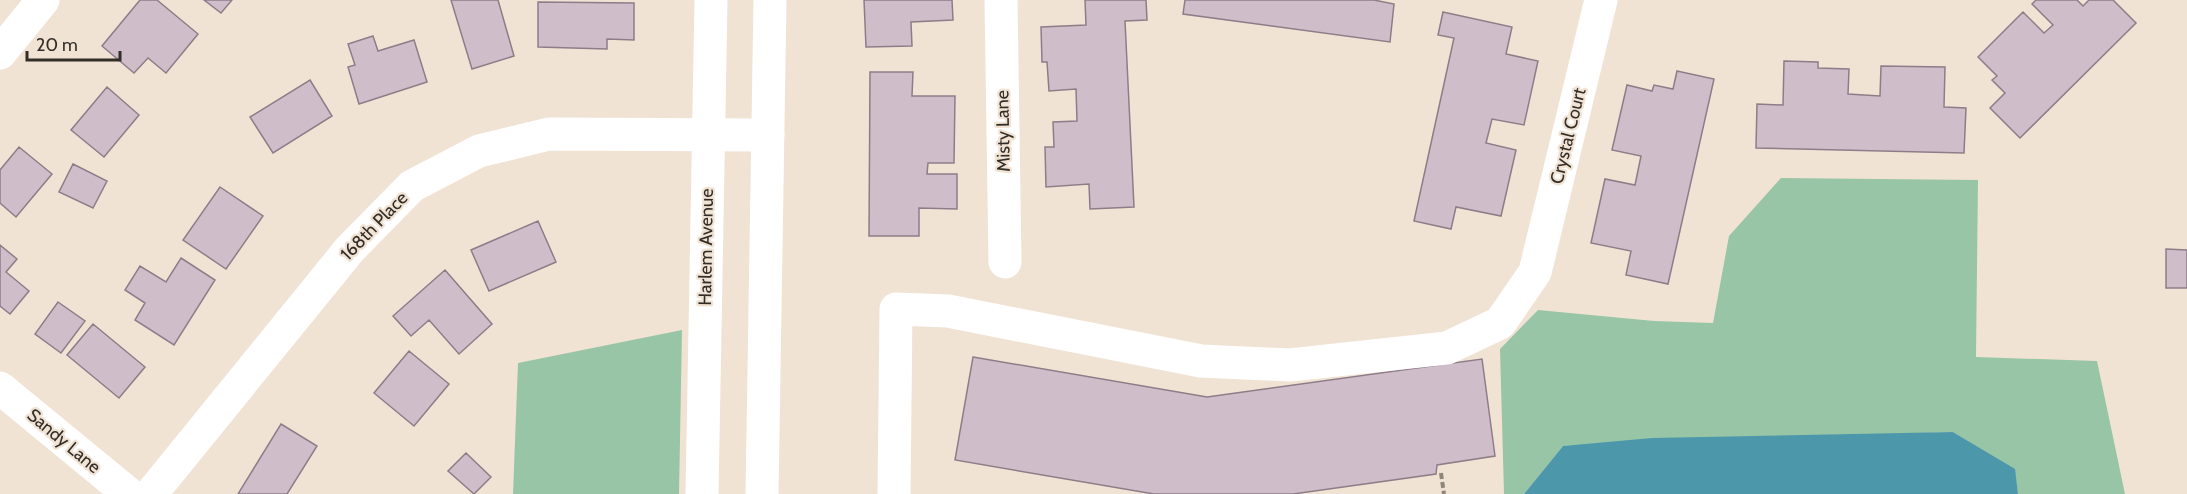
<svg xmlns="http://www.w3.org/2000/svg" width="2187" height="494" font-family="Cabin,sans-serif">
<rect width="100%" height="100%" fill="#f1e3d4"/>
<path fill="#98c5a6" d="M1781 178 1978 180 1976 357 2097 361 2125 494H2018L2014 469 1953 432 1563 446 1524 494H1504L1500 349 1538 310 1654 321 1713 323 1729 236Z
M682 330 679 494H513L518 363Z"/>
<path fill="#4d97ab" d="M1953 432 2015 469 2018 494H1524L1563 446 1652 438Z"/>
<path fill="#cfbec9" stroke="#8e7d88" stroke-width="1.5" d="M140 0H157L198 34 166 73 148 58 134 73 102 46Z
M204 0H232L221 13Z
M451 0H498L514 56 472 69Z
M864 0H952L953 20 911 22 912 46 866 47Z
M1085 0H1146L1147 20 1125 21 1134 207 1090 209 1089 184 1046 187 1045 147H1054L1053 122 1077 121 1076 89 1049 91 1047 62H1042L1041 27 1086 25Z
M1185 0H1374L1394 4 1390 42 1183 14Z
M2036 0H2077L2083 6 2089 0H2113L2136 23 2020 138 1990 108 2005 93 1992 80 1997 76 1978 57 2023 12 2044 33 2053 25 2032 4Z
M538 2 634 3V40L607 39V49L538 47Z
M1443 12 1512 27 1506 54 1538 61 1524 125 1492 119 1486 143 1516 150 1501 216 1456 207 1451 229 1414 221 1454 38 1438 35Z
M373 36 378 51 414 40 427 82 359 104 348 67 355 65 348 44Z
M1784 61 1818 62V68L1849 69 1848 94 1880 96 1881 66 1945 67 1944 107 1966 108 1964 153 1756 148 1757 104 1783 105Z
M1677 71 1714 79 1668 284 1626 275 1631 251 1591 243 1605 179 1635 185 1641 156 1612 150 1627 85 1652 91 1654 85 1673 89Z
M870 72H913L912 96H955L954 163H928L927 174H957V209L919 208V236H869Z
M310 80 332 116 273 153 250 117Z
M107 87 139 115 104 157 71 130Z
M19 147 52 174 16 217 0 203V170Z
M73 164 107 181 93 208 59 192Z
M220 187 263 216 226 269 183 240Z
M538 221 556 262 489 291 471 250Z
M0 245 17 259 6 272 29 291 10 314 0 306Z
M2166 249 2187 250V288H2166Z
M181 258 215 280 174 345 135 320 145 303 125 290 140 266 166 282Z
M445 270 492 324 459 354 429 320 411 336 393 316Z
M58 302 85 321 61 353 35 334Z
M93 324 145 367 119 398 67 355Z
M409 351 449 384 414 426 374 393Z
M973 357 1207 397 1482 359 1495 456 1437 465 1436 474 1293 494H1154L955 460Z
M281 424 317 446 287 494H238Z
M466 453 491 477 474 494 448 471Z"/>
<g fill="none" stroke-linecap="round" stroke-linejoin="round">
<path stroke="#8f857b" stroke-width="4" stroke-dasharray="6 3" stroke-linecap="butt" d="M1441 473 1444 494"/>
<path stroke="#fff" stroke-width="33" d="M1001 0 1005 262
M0 53 43 0
M0 388 129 494
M151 494 350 249 412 186 479 151 549 134 768 135
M894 494 896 309 948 311 1201 361 1290 365 1447 348 1500 323 1535 272 1601 0"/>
<path stroke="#fff" stroke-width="33" d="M702 494 711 0
M762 494 770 0"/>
</g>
<g text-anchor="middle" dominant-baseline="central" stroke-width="4.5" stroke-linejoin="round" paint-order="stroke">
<g font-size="18" fill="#322d27" stroke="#f1e3d4">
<text transform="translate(1003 131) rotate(-91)">Misty Lane</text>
<text transform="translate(1568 136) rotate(-76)">Crystal Court</text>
<text transform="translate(374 226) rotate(-46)">168th Place</text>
<text transform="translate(706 247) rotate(-89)">Harlem Avenue</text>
<text transform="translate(64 441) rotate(40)">Sandy Lane</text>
</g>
</g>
<path d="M27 51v9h93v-9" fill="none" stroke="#322d27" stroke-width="3"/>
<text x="36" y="51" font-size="18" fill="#322d27" stroke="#f1e3d4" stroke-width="4.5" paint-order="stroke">20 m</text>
</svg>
